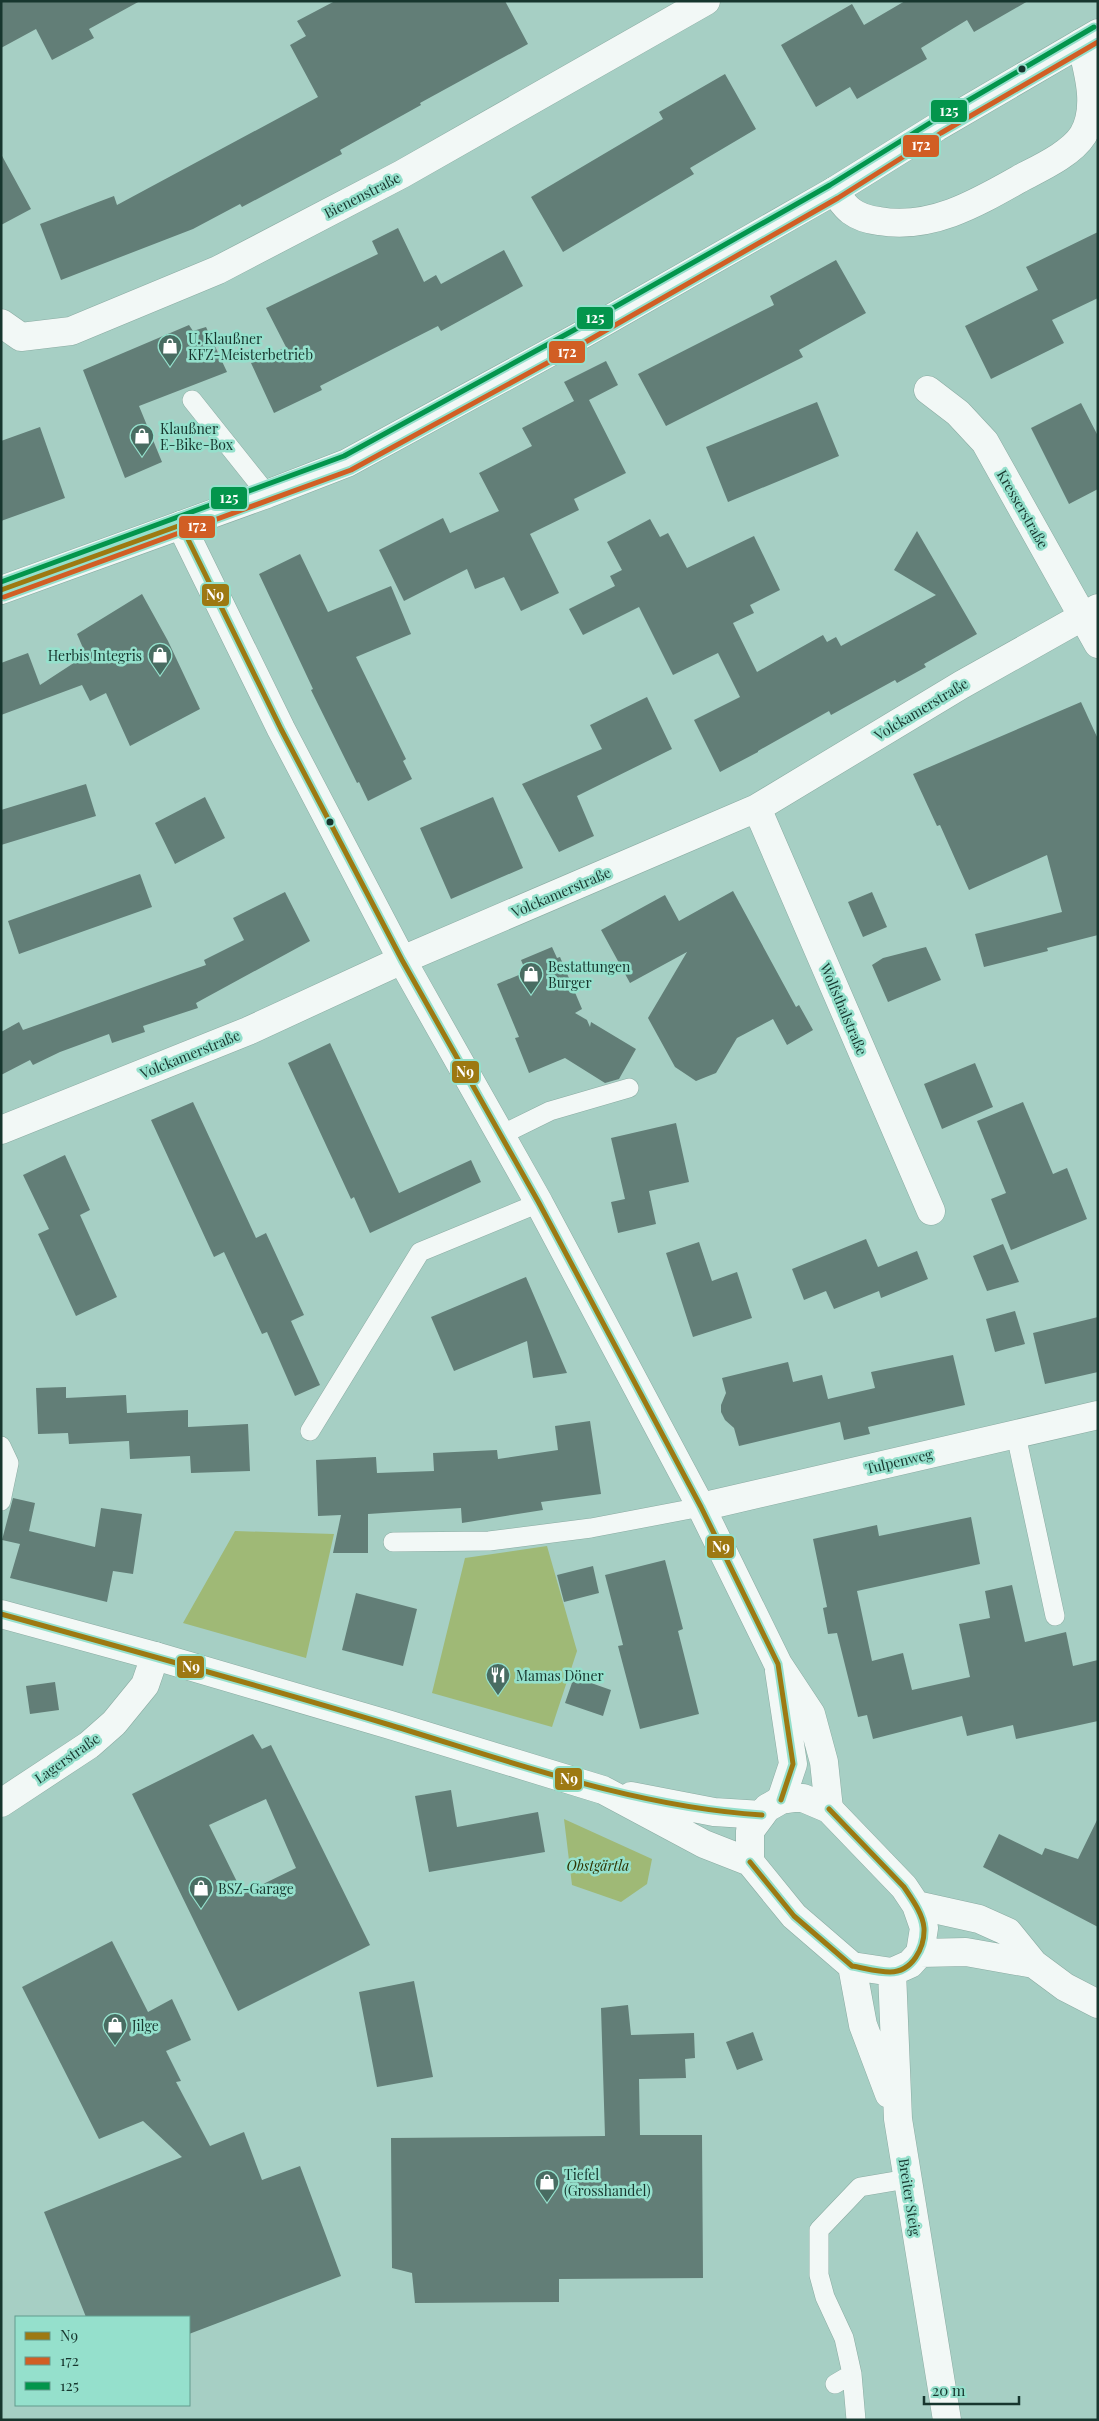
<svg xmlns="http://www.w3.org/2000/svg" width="1099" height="2421" font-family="'Playfair Display',serif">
<rect width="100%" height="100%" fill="#a6cfc4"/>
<path fill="#9fb976" d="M235 1531 334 1534 306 1658 183 1623Z
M547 1546 577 1651 552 1727 432 1693 465 1558Z
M564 1819 652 1859 647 1884 621 1902 572 1885Z"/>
<path fill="#627e77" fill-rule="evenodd" d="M1 1H140L89 29 94 38 52 60 36 29 1 48Z
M335 1H505L528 44 420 103 421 105 340 150 342 154 242 207 240 204 193 229 61 280 40 224 114 196 117 205 318 97 290 45 306 36 297 21Z
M905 1H1028L974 32 967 20 921 48 927 59 857 99 850 87 816 107 781 45 852 4 864 25Z
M725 74 756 129 690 168 694 174 563 252 531 197 663 119 659 112Z
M1 154 31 209 1 225Z
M398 228 424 282 436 275 441 284 504 250 523 286 441 331 438 326 320 386 322 390 274 413 251 363 286 347 266 308 378 254 372 241Z
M1098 232V298L1052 320 1064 343 991 379 965 326 1038 290 1026 267Z
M836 260 866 313 799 350 803 357 666 426 638 374 774 305 770 296Z
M189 325 193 331 206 327 227 372 139 406 162 462 125 478 83 370Z
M606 361 618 385 589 400 626 473 574 499 579 510 530 534 559 593 521 611 504 577 475 589 467 569 404 601 379 550 443 518 450 533 499 511 479 473 532 446 522 428 574 401 564 382Z
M817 402 839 456 728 502 706 447Z
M1081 403 1098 436V489L1069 504 1031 428Z
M40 427 65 498 1 521V441Z
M650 519 660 537 668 533 687 568 754 536 780 590 750 605 754 613 733 623 757 672 823 635 827 642 836 637 841 646 936 595 894 570 917 531 977 634 924 664 926 667 897 683 895 680 831 715 829 711 758 751V752L720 772 694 720 740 697 718 653 673 675 639 607 583 635 569 609 615 586 610 576 622 570 607 542Z
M300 554 328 612 391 586 411 634 356 657 406 759 403 761 412 779 368 801 359 782 357 783 311 690 313 689 259 574Z
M142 594 168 641 200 709 130 746 106 693 90 701 82 685 1 715V663L28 653 40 685 86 655 77 634Z
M647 697 672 749 577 796 594 836 559 852 522 784 602 749 590 725Z
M1081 702 1098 739V935L1047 948 1048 951 984 967 975 934 1062 912 1047 855 969 890 940 825 937 826 913 774Z
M86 784 96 816 1 845V810Z
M205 797 225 838 175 864 155 823Z
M493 797 523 868 451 899 420 828Z
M140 874 152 907 19 954 8 921Z
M733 891 796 1007 799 1005 813 1030 787 1045 773 1019 737 1038 716 1073 696 1081 675 1067 648 1018 687 952 630 983 601 930 665 895 679 921Z
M285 892 310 941 196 1003 198 1008 143 1026 145 1032 112 1043 109 1034 60 1052 33 1065 30 1060 1 1075V1032L19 1022 23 1030 206 965 204 960 244 940 233 918Z
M872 892 887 927 863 937 848 902Z
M552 947 557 958 560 957 582 1009 575 1013 587 1020 590 1027 591 1022 636 1049 619 1079 605 1083 565 1058 529 1073 515 1038 519 1037 497 984 526 972 521 960Z
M926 947 941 980 888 1002 872 965 883 958Z
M330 1043 399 1193 471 1160 481 1182 370 1233 354 1197 351 1199 288 1063Z
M975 1063 993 1107 942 1129 924 1084Z
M193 1102 256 1238 266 1233 304 1315 291 1321 320 1385 295 1396 267 1332 262 1334 224 1252 214 1257 151 1120Z
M1023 1102 1053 1174 1067 1168 1087 1219 1011 1250 991 1199 1006 1193 977 1121Z
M676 1123 689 1182 649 1191 656 1224 618 1233 611 1202 625 1199 611 1138Z
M65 1155 90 1210 80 1215 117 1297 76 1316 38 1234 49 1229 23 1175Z
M866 1239 878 1267 917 1251 928 1279 881 1298 879 1291 834 1309 826 1291 804 1300 792 1269Z
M699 1242 712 1281 737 1272 752 1318 693 1337 666 1253Z
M1003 1244 1019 1282 987 1291 973 1256Z
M526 1277 567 1373 533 1378 527 1341 454 1371 431 1317Z
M1015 1311 1025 1344 995 1352 986 1319Z
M1098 1317V1372L1045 1384 1033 1333Z
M953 1355 965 1405 868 1427 870 1434 844 1440 840 1422 739 1446 734 1428 725 1420 721 1412V1405L726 1393 722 1378 788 1362 793 1382 822 1375 828 1399 875 1388 871 1372Z
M66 1387V1398L126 1395 127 1413 188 1410V1427L248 1424 250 1471 191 1473 190 1456 130 1459 129 1441 69 1444 68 1433 38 1434 36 1388Z
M590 1421 601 1494 541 1502 543 1510 462 1523 461 1508 368 1514V1553H333L341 1515 318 1516 316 1460 376 1457 377 1473 434 1471 433 1453 497 1450 498 1459 558 1450 555 1426Z
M13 1498 35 1503 29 1531 95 1547 101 1508 142 1514 133 1574 113 1571 107 1602 10 1578 20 1544 2 1540Z
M971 1517 980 1564 857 1591 872 1661 903 1653 912 1690 970 1677 959 1624 990 1618 985 1591 1012 1585 1025 1642 1066 1632 1073 1666 1098 1660V1721L1016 1739 1013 1725 967 1736 962 1716 873 1739 867 1715 858 1717 837 1633 828 1634 823 1608 827 1607 813 1539 877 1525 879 1536Z
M665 1560 683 1629 678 1631 699 1714 640 1729 618 1646 623 1645 605 1575Z
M593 1566 599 1593 564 1602 557 1575Z
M356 1593 417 1609 403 1666 342 1650Z
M574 1677 611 1690 603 1716 565 1703Z
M55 1682 59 1710 30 1714 26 1686Z
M253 1734 262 1749 271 1745 370 1945 238 2011 132 1794ZM266 1799 296 1868 243 1894 209 1825Z
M451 1790 457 1827 538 1812 545 1852 429 1872 415 1796Z
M1098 1818V1927L983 1867 999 1834 1042 1855 1045 1848 1078 1859Z
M112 1941 148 2012 172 1999 191 2040 166 2051 181 2081 176 2082 210 2146 244 2132 262 2180 300 2166 341 2276 189 2334V2317H86L44 2212 182 2157 143 2121 99 2139 22 1987Z
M414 1981 433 2077 377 2087 359 1992Z
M628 2005 631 2035 694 2033 695 2058 685 2059 686 2078 639 2079 640 2135H702L703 2278 559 2279V2302L415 2303 412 2273 392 2268 391 2138 605 2136 601 2008Z
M753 2032 763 2060 737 2070 726 2042Z"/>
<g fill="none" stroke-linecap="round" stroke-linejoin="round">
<g stroke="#8aaba2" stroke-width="20">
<path id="service" d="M192 400 267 494
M501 1135 550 1111 629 1088
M310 1431 420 1252 539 1203
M1016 1435 1055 1616
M1 1446 9 1463 1 1501
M393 1542 489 1541 591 1528 701 1507
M835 2384 852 2374
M856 2420 852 2374 844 2338 825 2297 819 2275V2230L860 2187 907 2179"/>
</g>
<g stroke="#8aaba2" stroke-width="29">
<path id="minor" d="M834 191C839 197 844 206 851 211 859 217 870 220 879 221 931 230 977 203 1021 178 1040 168 1071 154 1083 135 1099 107 1088 72 1081 43
M1 323 21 337 71 331 218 270 402 174 706 1
M928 390 958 413 985 442 1098 644
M181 525 281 729 402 960 539 1203 701 1507 778 1664 811 1714 824 1762 829 1809
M757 808 931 1211
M1 1130 248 1031 402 960 757 808 961 685 1098 608
M701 1507 1098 1415
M779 1671 793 1764 781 1800
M1 1803 89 1745 114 1723 145 1685 155 1656"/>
</g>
<g stroke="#8aaba2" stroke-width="29">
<path id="tertiary" d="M1 590 267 494 347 463 578 337 834 191 937 127 1098 33
M1 1614 155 1656 387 1724 603 1790 704 1844 750 1862
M631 1796 714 1812 762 1815
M795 1798H803L829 1809 904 1887 916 1905 924 1928 920 1953 910 1964 892 1972 852 1966 794 1916 750 1862V1831L767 1808 781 1800Z
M916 1905 979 1919 1008 1932 1034 1964
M920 1953 966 1952 1034 1964 1065 1987 1098 2004
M852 1966 863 2025 889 2094
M892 1972 898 2119 947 2420"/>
</g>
<use href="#service" stroke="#f2f8f6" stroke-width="19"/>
<use href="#minor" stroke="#f2f8f6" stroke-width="28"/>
<use href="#tertiary" stroke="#f2f8f6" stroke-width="28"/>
<g stroke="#95e0cc" stroke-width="9">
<path id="bus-1" d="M1 590 181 525 281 729 402 960 539 1203 701 1507 778 1664 793 1764 781 1800
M1 1614C131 1650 261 1686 390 1725 512 1762 634 1807 762 1815
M829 1809 904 1887
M829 1809 904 1887
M750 1862 794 1916
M750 1862 794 1916
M794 1916 852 1966
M794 1916 852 1966
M852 1966C864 1968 878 1972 890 1972 912 1972 925 1948 924 1928 923 1914 912 1899 904 1887"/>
</g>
<g stroke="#95e0cc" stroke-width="9">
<path id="bus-2" d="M4 597 351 470 582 344 838 198 941 133 1098 42"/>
</g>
<g stroke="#95e0cc" stroke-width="9">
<path id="bus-3" d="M1 582 344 456 574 330 830 185 933 121 1094 27"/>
</g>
<use href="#bus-1" stroke="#9d7912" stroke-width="5"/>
<use href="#bus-2" stroke="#d15e24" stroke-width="5"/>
<use href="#bus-3" stroke="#03954c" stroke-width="5"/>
</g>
<defs>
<g id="shop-pin" transform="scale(1.25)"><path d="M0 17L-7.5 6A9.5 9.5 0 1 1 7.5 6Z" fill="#496c62" stroke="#95e0cc"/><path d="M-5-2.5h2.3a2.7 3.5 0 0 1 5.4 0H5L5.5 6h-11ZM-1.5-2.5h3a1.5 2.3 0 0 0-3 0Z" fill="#fff"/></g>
<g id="restaurant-pin" transform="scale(1.25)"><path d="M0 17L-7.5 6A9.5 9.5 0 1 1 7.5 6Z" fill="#496c62" stroke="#95e0cc"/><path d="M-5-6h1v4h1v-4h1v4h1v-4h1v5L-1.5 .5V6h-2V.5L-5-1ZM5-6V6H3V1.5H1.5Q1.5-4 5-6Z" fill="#fff"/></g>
</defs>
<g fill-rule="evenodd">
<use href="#shop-pin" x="170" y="346"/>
<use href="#shop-pin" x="142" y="436"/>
<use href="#shop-pin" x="160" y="655"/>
<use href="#shop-pin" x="531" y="974"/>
<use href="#restaurant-pin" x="498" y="1675"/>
<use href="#shop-pin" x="201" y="1888"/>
<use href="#shop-pin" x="115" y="2025"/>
<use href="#shop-pin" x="547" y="2182"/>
</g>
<g fill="#17362e" stroke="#95e0cc" stroke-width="2">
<circle cx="1022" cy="69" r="4.5"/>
<circle cx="330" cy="822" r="4.5"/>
</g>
<g text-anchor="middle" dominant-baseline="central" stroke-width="5" stroke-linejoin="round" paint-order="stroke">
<g font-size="14" fill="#17362e" stroke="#95e0cc">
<text transform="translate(362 195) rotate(-27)">Bienenstraße</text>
<text transform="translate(1023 509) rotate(60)">Kresserstraße</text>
<text transform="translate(921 709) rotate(-31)">Volckamerstraße</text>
<text transform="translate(561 892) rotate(-23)">Volckamerstraße</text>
<text transform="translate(844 1009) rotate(67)">Wolfsthalstraße</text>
<text transform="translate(190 1054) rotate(-22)">Volckamerstraße</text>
<text transform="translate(899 1461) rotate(-13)">Tulpenweg</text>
<text transform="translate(67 1758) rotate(-35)">Lagerstraße</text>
<text transform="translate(910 2197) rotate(81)">Breiter Steig</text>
</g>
<g font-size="14" fill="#17362e" stroke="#95e0cc" text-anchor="start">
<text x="188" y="338">U. Klaußner<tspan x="188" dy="16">KFZ-Meisterbetrieb</tspan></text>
<text x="160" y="428">Klaußner<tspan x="160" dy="16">E-Bike-Box</tspan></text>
<text x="142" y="655" text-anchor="end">Herbis Integris</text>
<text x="548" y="966">Bestattungen<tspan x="548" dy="16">Burger</tspan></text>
<text x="516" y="1675">Mamas Döner</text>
<text x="218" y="1888">BSZ-Garage</text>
<text x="132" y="2025">Jilge</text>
<text x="564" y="2174">Tiefel<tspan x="564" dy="16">(Grosshandel)</tspan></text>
</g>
<g font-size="14" font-style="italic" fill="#2f3403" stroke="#95e0cc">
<text x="598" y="1865">Obstgärtla</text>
</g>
</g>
<g stroke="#95e0cc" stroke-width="2">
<rect x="930" y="99" width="38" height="24" rx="5" fill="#03954c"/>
<rect x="902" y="134" width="38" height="24" rx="5" fill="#d15e24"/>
<rect x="576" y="306" width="38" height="24" rx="5" fill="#03954c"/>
<rect x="548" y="340" width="38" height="24" rx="5" fill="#d15e24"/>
<rect x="210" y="486" width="38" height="24" rx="5" fill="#03954c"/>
<rect x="178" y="515" width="38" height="24" rx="5" fill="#d15e24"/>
<rect x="201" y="583" width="29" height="24" rx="5" fill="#9d7912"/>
<rect x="451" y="1060" width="29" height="24" rx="5" fill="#9d7912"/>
<rect x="706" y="1535" width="29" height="24" rx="5" fill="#9d7912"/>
<rect x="176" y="1655" width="29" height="24" rx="5" fill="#9d7912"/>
<rect x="554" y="1767" width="29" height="24" rx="5" fill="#9d7912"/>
</g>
<g font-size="14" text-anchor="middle" font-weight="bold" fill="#fff">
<text x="949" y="116">125</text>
<text x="921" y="150">172</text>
<text x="595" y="323">125</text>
<text x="567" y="357">172</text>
<text x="229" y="503">125</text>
<text x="197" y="531">172</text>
<text x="215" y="600">N9</text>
<text x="465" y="1077">N9</text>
<text x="721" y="1552">N9</text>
<text x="191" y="1672">N9</text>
<text x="569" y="1784">N9</text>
</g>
<rect width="1099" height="2421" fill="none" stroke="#17362e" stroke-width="5"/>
<rect x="15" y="2316" width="175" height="90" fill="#95e0cc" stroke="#639c8d"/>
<rect x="25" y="2332" width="25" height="8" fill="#9d7912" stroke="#639c8d"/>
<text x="60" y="2341" font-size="15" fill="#17362e">N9</text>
<rect x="25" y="2357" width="25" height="8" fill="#d15e24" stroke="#639c8d"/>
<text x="60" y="2366" font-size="15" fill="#17362e">172</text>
<rect x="25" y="2382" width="25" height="8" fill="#03954c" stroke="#639c8d"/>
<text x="60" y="2391" font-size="15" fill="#17362e">125</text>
<path d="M924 2396v8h95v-8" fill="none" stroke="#17362e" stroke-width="2.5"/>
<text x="932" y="2396" font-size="15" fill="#17362e" stroke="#95e0cc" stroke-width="4" paint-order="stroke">20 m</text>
</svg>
